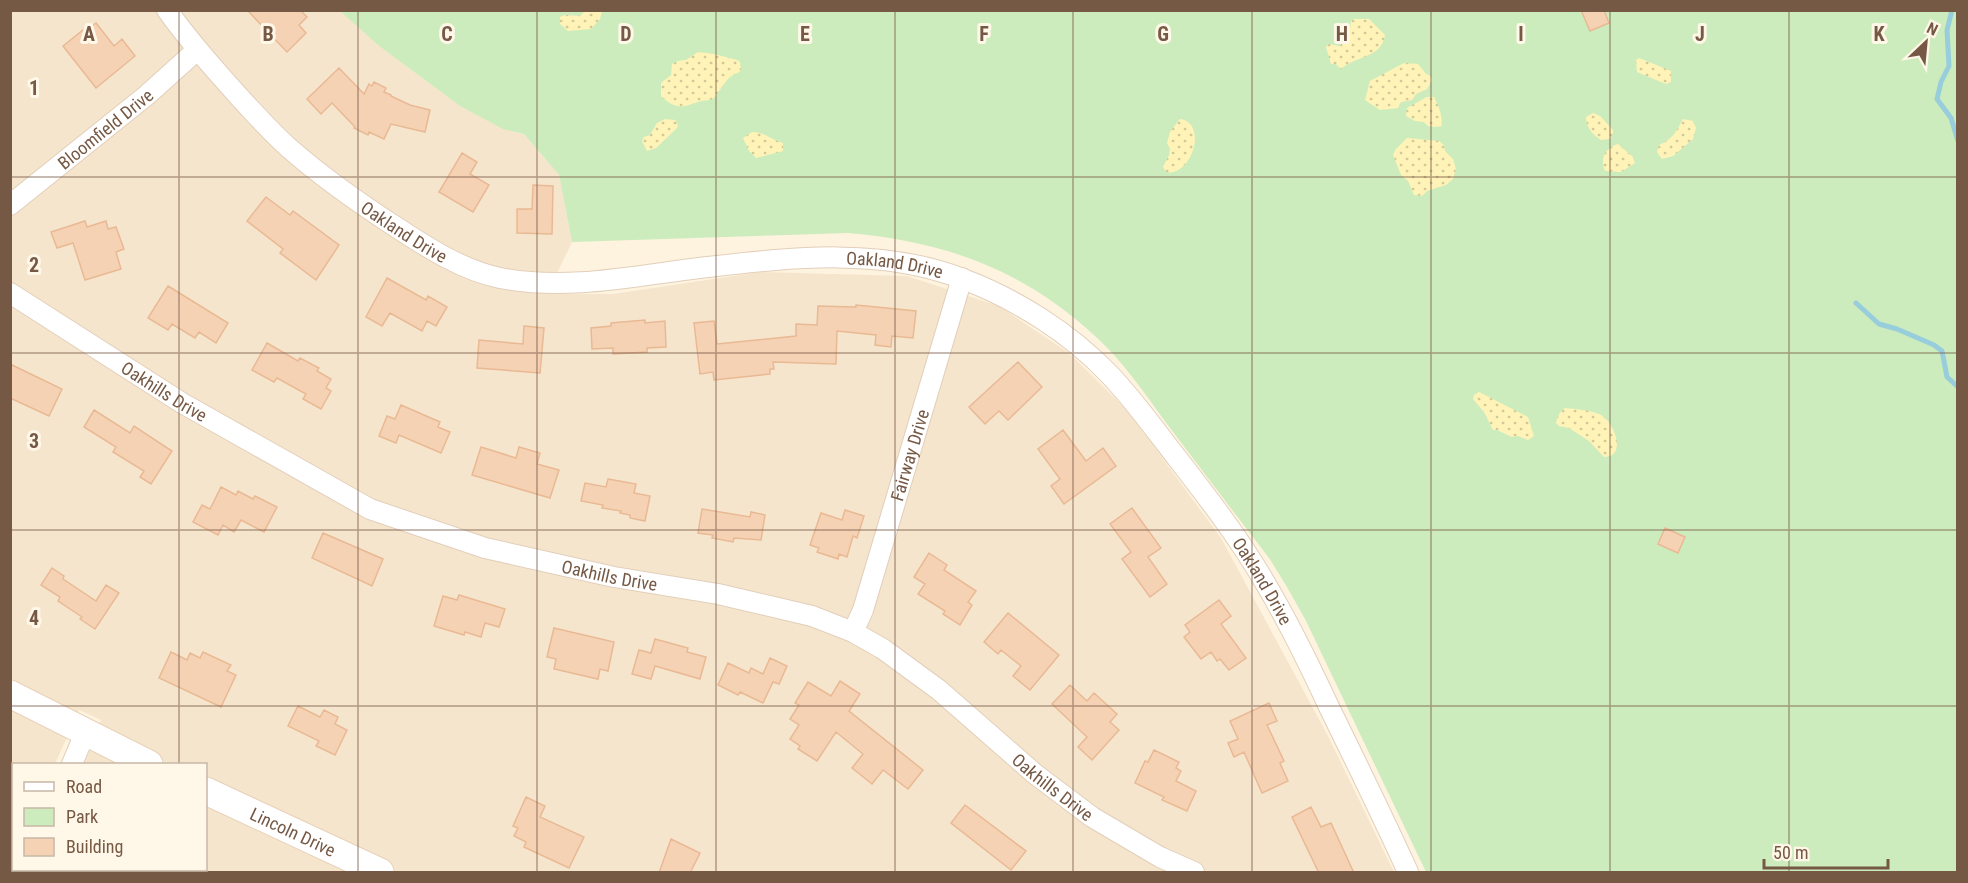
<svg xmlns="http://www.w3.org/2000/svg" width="1968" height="883" font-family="'Roboto Condensed',sans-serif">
<defs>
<pattern id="sand-dots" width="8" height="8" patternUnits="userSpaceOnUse" patternTransform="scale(1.5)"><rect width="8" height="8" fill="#fff3b8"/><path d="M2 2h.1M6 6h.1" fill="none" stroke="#d3c897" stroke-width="1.8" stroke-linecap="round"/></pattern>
</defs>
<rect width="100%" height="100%" fill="#fef3df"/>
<path fill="#f6e5cd" d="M340 10 379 46 460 106 514 132 524 134 559 175 572 242 547 294H613L760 272 907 276 999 306 1069 353 1127 410 1221 538 1328 736 1394 872H40L41 870H206V764H84L101 720 79 710 55 764H14V860L11 867V11Z"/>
<path fill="#cdecbd" d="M340 11H1957V872H1426L1306 621 1287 587 1269 558C1235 514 1201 469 1167 424 1145 394 1123 361 1095 336 1024 270 944 241 848 233L572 242 559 175 524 134 503 129 460 106 379 46Z"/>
<path fill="url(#sand-dots)" d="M585 11H602L600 19 591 29 568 31 560 24V17L565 15 580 16Z
M1354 19H1369L1385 35C1381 59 1356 55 1341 69L1336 64H1331L1326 47 1329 44 1339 46C1349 40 1350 32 1351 21Z
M698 52 714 54 737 60 740 62 741 70C738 74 733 74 729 78 725 82 719 91 715 97 711 101 706 100 701 101 683 107 677 111 661 96V83L671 75 672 64 678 61 686 60Z
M1639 58 1671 71V82L1666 84 1637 72 1636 60Z
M1404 63 1418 64 1426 74 1430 75 1432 80 1427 89 1416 94 1412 100 1401 102 1398 108 1380 110 1365 100 1370 81Z
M1427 97H1434C1439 106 1442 115 1442 126L1435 127 1428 126 1424 122 1415 121 1406 116 1407 108Z
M1593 113 1600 116 1613 130V133L1610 139 1601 140C1593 135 1586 127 1586 117Z
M665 119 675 120 678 125 677 128 656 148 647 151 642 141 644 137 650 135 657 123Z
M1180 119C1209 123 1191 178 1166 172L1163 167 1169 155 1170 149 1167 143 1170 132Z
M1683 119 1693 121 1696 128 1693 139 1673 156 1662 159 1657 152 1659 145C1673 139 1676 132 1683 119Z
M752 132C765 132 771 140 783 143V151L756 158 749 151 743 138Z
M1407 138 1439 141 1444 145 1445 151 1453 159 1456 169 1453 179 1446 185 1427 191 1422 196 1414 195 1408 181 1401 175 1393 155 1396 149Z
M1618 144 1633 157 1635 163 1621 172 1605 171C1599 158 1606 148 1618 144Z
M1479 392 1528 417 1534 436 1528 440 1518 436 1512 437 1497 430H1493L1484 412 1473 399 1474 395Z
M1565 408C1575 409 1589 410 1599 414 1614 420 1628 457 1604 457L1589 441 1569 428 1559 426 1556 423C1558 416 1559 412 1565 408Z"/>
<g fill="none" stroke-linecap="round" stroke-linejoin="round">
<path stroke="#98cddb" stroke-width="5" d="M1952 10 1947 30 1949 66 1941 82 1937 99 1951 118 1958 141
M1856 303 1879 324 1897 329 1934 345 1942 351 1947 377 1958 387"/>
</g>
<path fill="#f5d2b4" stroke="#e9b994" stroke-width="1.5" d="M247 10H300L307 17 299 25 306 33 287 52Z
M1581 10H1604L1609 23 1590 31Z
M96 23 114 46 122 39 135 56 96 88 63 46 88 26 89 28Z
M339 68 364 94 369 84 372 86 374 82 386 88 384 92 391 95V96L410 105 430 110 425 132 391 124 384 139 369 132 368 135 354 128 355 127 332 103 321 114 307 99Z
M462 153 477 162 470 174 489 185 473 212 439 192Z
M533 185 553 186 552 234 517 233V209H532Z
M266 197 290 215 293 211 339 245 316 280 280 253 283 249 247 221Z
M85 221 87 227 106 221 108 229 116 227 124 249 116 252 121 269 85 280 73 243 57 248 51 232Z
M387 278 426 300 428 296 447 307 436 326 427 321 422 331 390 313 382 326 366 317Z
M168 286 228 323 216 343 199 332 195 338 172 324 168 330 148 318Z
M856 305 916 311 913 338 892 336 891 347 875 345 876 335 837 331 836 364 773 362 774 369H770V374L714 380 713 372 700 374 694 323 714 321 717 344 796 336V324L817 325 818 306 856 307Z
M645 320V323L665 321 666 347 647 348V352L613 354V348L592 349 591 328 611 326V323Z
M524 326 544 328 540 373 477 368 479 340 523 344Z
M267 343 298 361 300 358 319 368 317 371 331 379 326 388 331 391 321 409 303 399 306 394 277 378 274 382 252 370Z
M1018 362 1042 387 1008 420 999 411 985 424 969 407Z
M10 364 62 389 49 416 10 398Z
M401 405 440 422 438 427 450 432 441 453 399 435 396 443 379 436 387 416 395 419Z
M94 410 130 433 134 426 172 451 151 484 140 477 144 471 113 452 116 447 84 427Z
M1063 430 1086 461 1103 448 1116 466 1064 504 1051 486 1060 479 1038 449Z
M481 447 516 458 519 447 540 453 537 464 559 470 550 498 472 475Z
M608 479 636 484 634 493 650 496 645 521 630 518V515L620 513 621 511 602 508 603 505 581 501 585 483 606 487Z
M221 487 236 495 238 491 253 499 255 496 277 507 264 532 241 520 234 532 223 525 218 535 193 522 202 505 210 509Z
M1132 508 1161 548 1148 557 1167 584 1150 597 1122 559 1131 552 1110 524Z
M702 509 750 517 751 512 765 515 761 540 734 538 733 542 712 538 713 535 698 533Z
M845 510 864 516 857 538 853 536 847 557 839 554 838 559 817 552 819 548 810 545 821 513 842 520Z
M1665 528 1685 537 1678 553 1658 544Z
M323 533 383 559 372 586 312 558Z
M929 553 947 565 944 570 976 591 968 602 972 605 960 625 943 614 945 611 918 594 925 584 914 577Z
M52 568 64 576 63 579 96 601 106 585 119 593 95 629 80 619 82 617 58 601 60 597 41 585Z
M459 595 505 609 499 627 485 623 481 637 465 632 464 635 434 626 443 596 457 600Z
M1219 600 1231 616 1221 624 1246 658 1229 670 1220 659 1217 661 1211 652 1201 659 1184 637 1190 632 1185 625Z
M1008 613 1059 655 1030 690 1013 676 1021 666 1001 650 998 654 984 642Z
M554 628 614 642 608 671 600 669 598 679 554 669 556 659 547 657Z
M655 639 688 648 687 652 706 657 700 679 655 666 651 679 632 674 639 650 651 653Z
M171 652 187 660 190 653 200 658 203 652 231 665 227 671 236 675 221 707 159 678Z
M770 658 787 666 779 684 773 682 763 703 740 692 738 695 718 685 728 663 749 673 751 668 763 674Z
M840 681 860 694 849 711 923 770 908 789 883 770 872 784 852 768 863 754 836 732 817 761 798 749 800 746 790 739 799 725 790 719 799 705 795 703 808 682 831 696Z
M1070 685 1087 701 1094 693 1117 714 1110 722 1119 730 1092 760 1078 747 1087 737 1052 704Z
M1269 703 1277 721 1267 725 1284 761 1280 763 1288 781 1262 793 1244 752 1234 757 1228 743 1238 739 1230 721Z
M298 706 320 717 324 710 338 717 335 724 347 730 335 755 316 746 319 741 288 726Z
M1154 750 1179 762 1176 768 1181 771 1176 781 1196 791 1187 811 1162 800 1164 797 1135 783 1145 761 1148 762Z
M526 797 545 806 540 817 584 837 569 868 524 847 526 842 514 836 518 828 513 826Z
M965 805 1026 851 1011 870 951 823Z
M1311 807 1321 827 1331 823 1354 873H1319L1292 817Z
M671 839 700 853 690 873H659Z"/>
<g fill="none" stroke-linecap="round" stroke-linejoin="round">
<g stroke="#e2cfba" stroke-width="22">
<g id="street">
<path id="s1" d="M167 10C190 42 216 71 242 100 257 116 272 133 289 148 322 177 359 203 396 227 428 248 462 270 500 278 566 291 634 276 699 268 787 258 879 246 963 279 1016 299 1070 333 1109 374 1134 400 1155 430 1177 458 1208 498 1239 538 1264 581 1288 621 1309 664 1329 707 1356 762 1383 817 1408 872"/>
<path id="s2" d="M10 205 147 95 197 50"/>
<path id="s3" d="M10 293 182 403 370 509 485 548 614 577 718 594 812 616 853 632 883 649 939 690 1035 774 1092 817 1160 857 1194 872"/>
<path id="s4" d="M853 632 863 610 962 278"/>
<path d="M72 764 85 733"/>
<path d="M28 872 29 870"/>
</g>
</g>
<g stroke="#e8d1b8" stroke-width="29">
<g id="secondary">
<path d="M10 694 149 764"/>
<path id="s5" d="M206 791 380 872"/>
</g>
</g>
<use href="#street" stroke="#fff" stroke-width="20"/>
<use href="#secondary" stroke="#fff" stroke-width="27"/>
</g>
<path fill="none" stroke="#765945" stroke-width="1.5" stroke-opacity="0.55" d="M179 10V764M358 10V872M537 10V872M716 10V872M895 10V872M1073 10V872M1252 10V872M1431 10V872M1610 10V872M1789 10V872M10 177H1958M10 353H1958M10 530H1958M10 706H1958M179 870V872"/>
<g text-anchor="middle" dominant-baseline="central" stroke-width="6" stroke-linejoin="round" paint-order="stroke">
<g font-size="18" fill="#765945" stroke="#fff7e7">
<text stroke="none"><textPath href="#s2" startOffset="122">Bloomfield Drive</textPath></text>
<text stroke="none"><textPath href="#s1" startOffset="327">Oakland Drive</textPath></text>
<text stroke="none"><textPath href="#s1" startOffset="831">Oakland Drive</textPath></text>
<text stroke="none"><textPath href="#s3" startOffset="183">Oakhills Drive</textPath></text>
<text stroke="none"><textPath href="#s4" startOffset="186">Fairway Drive</textPath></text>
<text stroke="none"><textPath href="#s3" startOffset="669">Oakhills Drive</textPath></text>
<text stroke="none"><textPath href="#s1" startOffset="1335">Oakland Drive</textPath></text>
<text stroke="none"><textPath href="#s3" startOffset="1173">Oakhills Drive</textPath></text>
<text stroke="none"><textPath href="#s5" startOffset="96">Lincoln Drive</textPath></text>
</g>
</g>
<g font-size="20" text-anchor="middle" font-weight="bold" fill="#765945" stroke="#fff7e7" stroke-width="6" stroke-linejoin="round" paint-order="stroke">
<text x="89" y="41">A</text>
<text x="268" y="41">B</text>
<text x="447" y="41">C</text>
<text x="626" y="41">D</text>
<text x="805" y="41">E</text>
<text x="984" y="41">F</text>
<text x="1163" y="41">G</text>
<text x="1342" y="41">H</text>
<text x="1521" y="41">I</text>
<text x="1700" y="41">J</text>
<text x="1879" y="41">K</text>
<text x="34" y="95">1</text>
<text x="34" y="272">2</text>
<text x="34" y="448">3</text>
<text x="34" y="625">4</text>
</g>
<rect width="1968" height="883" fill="none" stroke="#765945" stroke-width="24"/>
<rect x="12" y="763" width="195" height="108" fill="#fff7e7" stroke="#c8b8a6" stroke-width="1.5"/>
<rect x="24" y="782" width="30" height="9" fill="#ffffff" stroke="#c8b8a6" stroke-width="1.5"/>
<text x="66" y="793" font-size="18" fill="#765945">Road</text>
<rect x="24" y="808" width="30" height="18" fill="#cdecbd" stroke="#c8b8a6" stroke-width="1.5"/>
<text x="66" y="823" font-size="18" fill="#765945">Park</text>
<rect x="24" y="838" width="30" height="18" fill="#f5d2b4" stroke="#c8b8a6" stroke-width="1.5"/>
<text x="66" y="853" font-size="18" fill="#765945">Building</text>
<g transform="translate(1926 42) rotate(26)" stroke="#fff7e7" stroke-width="4.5" paint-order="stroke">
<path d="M0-4.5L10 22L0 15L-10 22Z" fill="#765945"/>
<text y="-9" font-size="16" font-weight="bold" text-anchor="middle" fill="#765945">N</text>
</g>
<path d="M1764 859v9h124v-9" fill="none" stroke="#765945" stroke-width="3"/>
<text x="1773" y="859" font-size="18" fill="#765945" stroke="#fff7e7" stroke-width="4.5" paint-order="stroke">50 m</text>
</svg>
